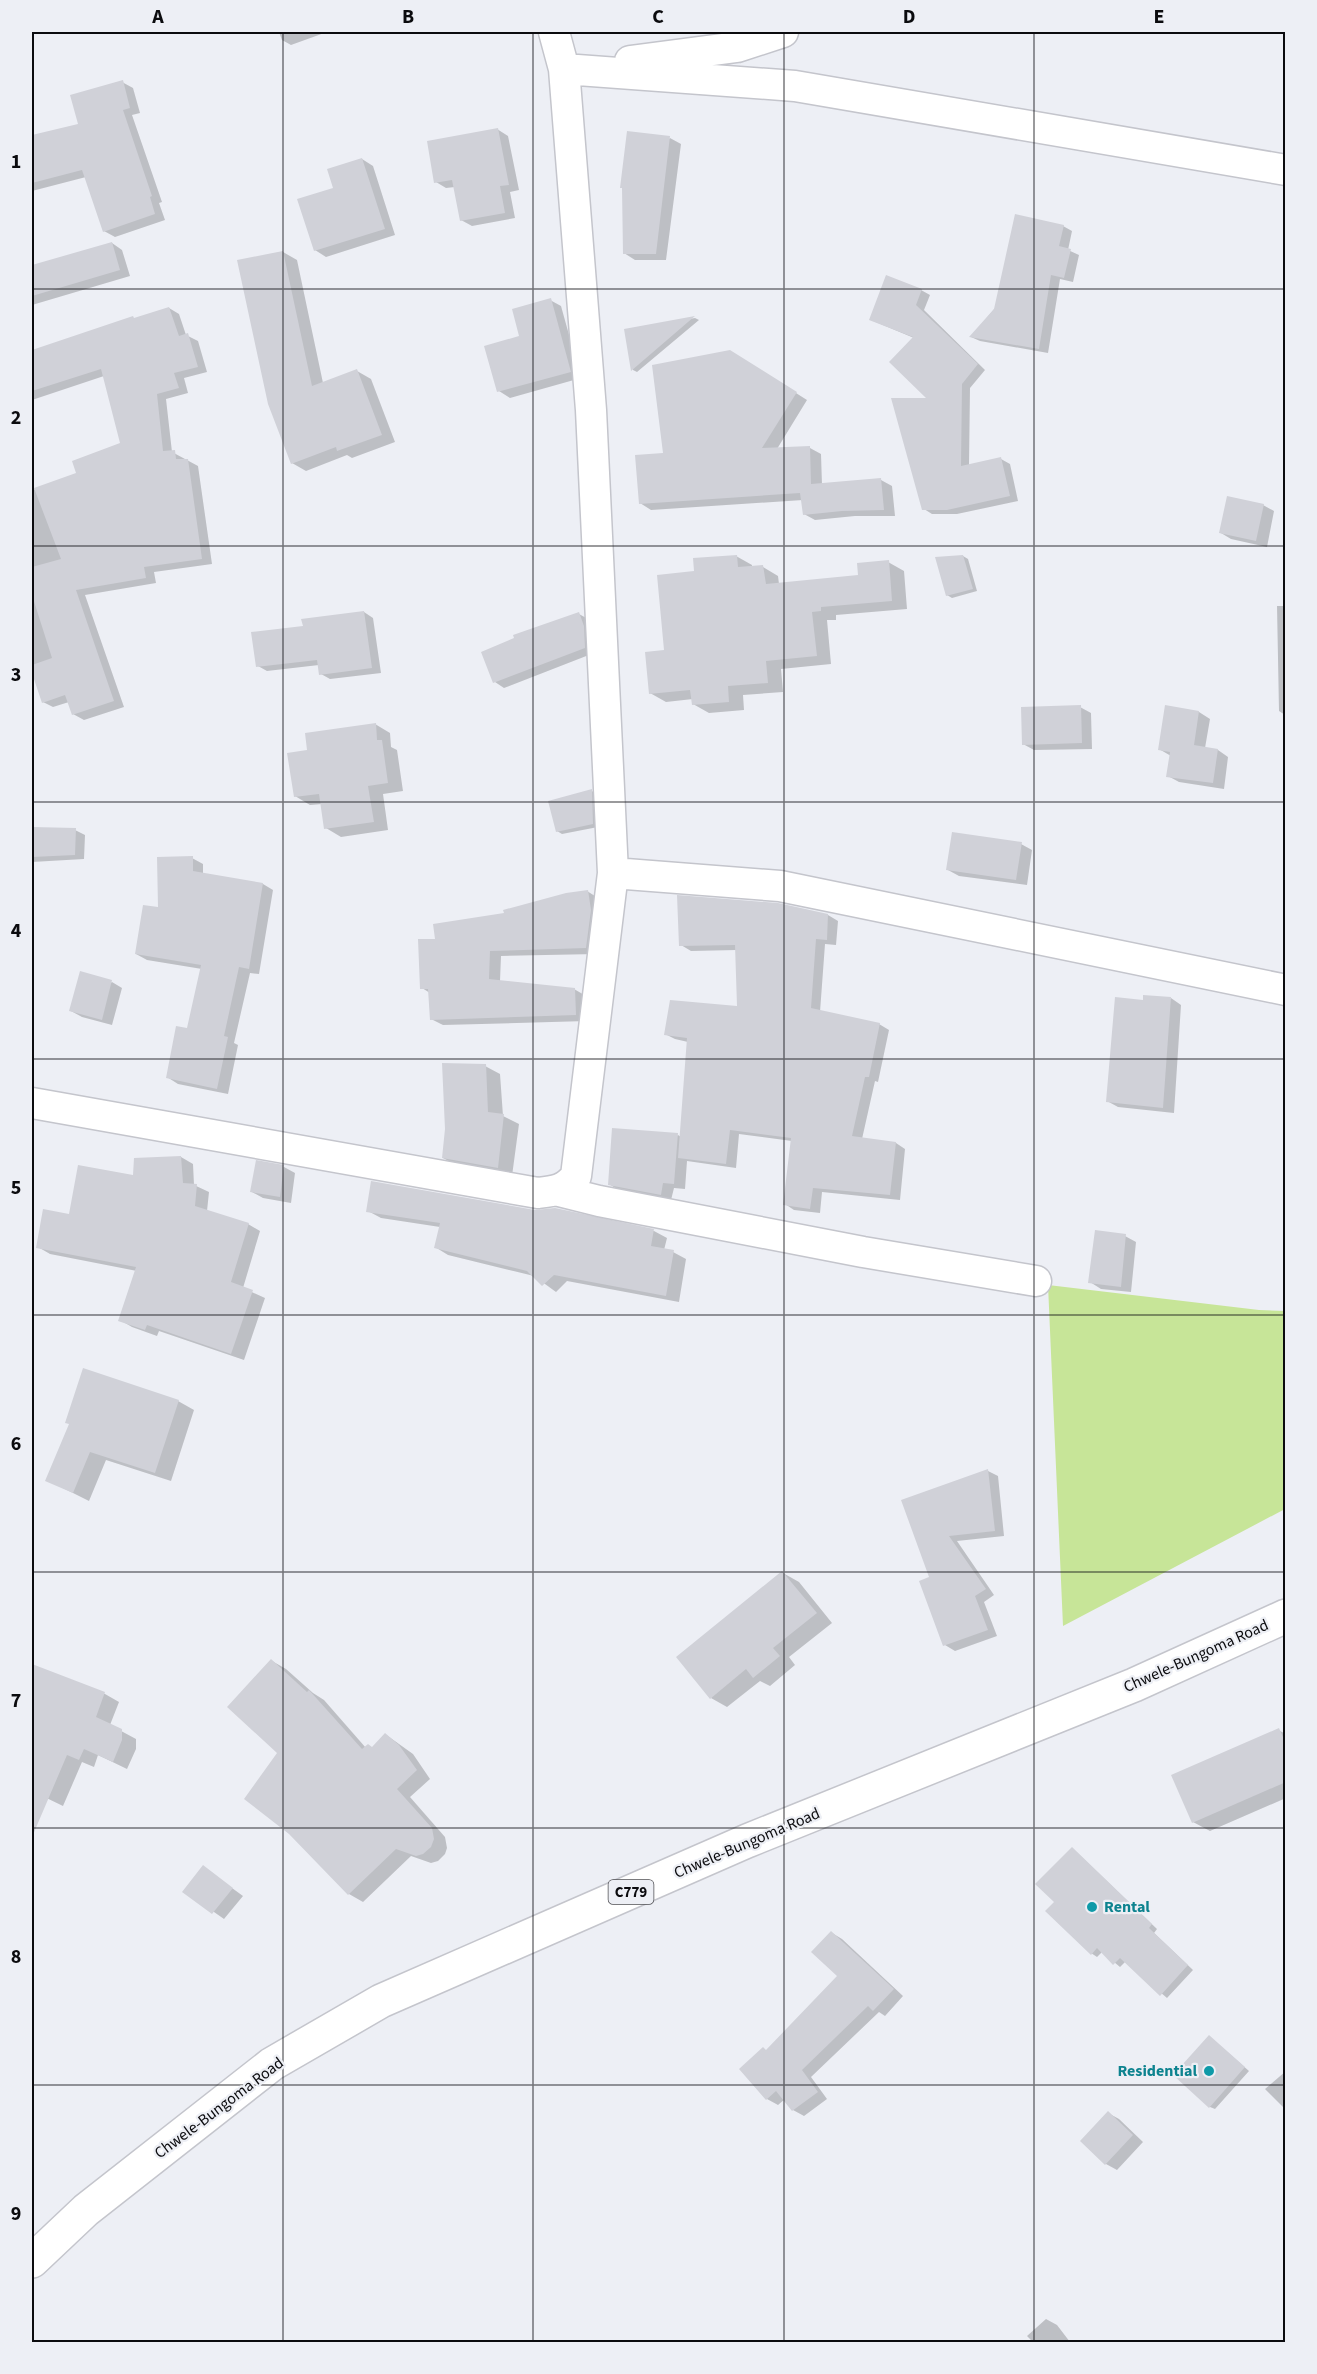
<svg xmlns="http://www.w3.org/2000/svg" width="1317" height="2374" font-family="'Source Sans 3',sans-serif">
<rect width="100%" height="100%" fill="#edeff5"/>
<path fill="#c7e598" d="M1048 1285 1259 1310 1286 1311 1285 1509 1063 1626Z"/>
<path fill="#0003" d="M279 32H327L291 45 282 40Z
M122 82 133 88 140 113 132 115 162 202 159 203 165 220 115 237 104 231 86 177 32 191V137L80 125Z
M497 129 508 136 519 190 510 192 515 218 472 226 461 220 455 187 446 188 436 182Z
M670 138 681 144 666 260H635L624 253 623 188Z
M362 159 373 166 395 235 326 257 315 250Z
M1063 226 1072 231 1068 250 1079 255 1073 282 1060 279 1048 353 980 341 971 337Z
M112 243 122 250 130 276 32 305V267Z
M283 252 297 260 323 383 357 371 371 379 395 442 352 458 347 455 306 471 292 463Z
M921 290 930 295 924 310 985 370 970 388 969 465 1001 459 1010 464 1018 501 957 514H932L924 509 930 400 914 338 871 320Z
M550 300 561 306 581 378 510 398 499 391 521 337Z
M169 308 179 314 186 335 198 341 207 372 184 378 188 393 166 399 172 452 198 466 212 564 154 572 156 583 85 595 124 707 84 720 73 714 69 702 53 707 43 702 32 668V487L33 490 78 474 122 444 104 376 32 400V351L133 318 135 319Z
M695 318 699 320 637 372 633 370 625 330Z
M742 359 807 400 777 449 810 448 821 454 822 485 881 480 892 486 895 516H855L815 520 804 514 803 500 651 510 640 503 665 455Z
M1263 505 1274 511 1267 547 1231 539 1221 533Z
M736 556 752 565V568L763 567 778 576 779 584 860 577 888 562 904 571 907 609 836 615V620H827L831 664 781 669 783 692 743 695 744 710 709 713 693 704V699L666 702 650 693 696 573Z
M963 556 968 559 977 591 952 598 947 595Z
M1277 606H1286V722L1285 715 1279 711Z
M364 612 373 618 381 673 330 679 321 674 319 665 267 671 258 666 304 627Z
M579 614 588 619 594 653 504 688 495 682Z
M1080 707 1091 713 1092 749 1034 750 1023 744Z
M1166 707 1199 712 1210 719 1205 748 1218 750 1228 757 1224 789 1179 782 1168 776 1171 756 1159 749Z
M375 724 390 733 391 747 397 750 403 791 383 794 388 830 341 837 326 828 322 804 310 805 295 796Z
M592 791 596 794 598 827 562 834 557 831Z
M32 828 75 830 85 835 84 859 32 862Z
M1021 844 1032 850 1027 885 959 876 948 870Z
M192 858 203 864V874L263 884 273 890 259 974 250 973 234 1043 238 1045 228 1094 178 1084 167 1077 188 1030 202 969 147 960 136 954 159 909Z
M587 891 598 898 597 954 501 956 500 981 574 989 586 996 587 1021 443 1025 431 1019 430 993 422 988 437 940 506 914Z
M828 915 838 921 836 945 825 944 820 1012 879 1024 889 1030 878 1082 875 1081 862 1139 896 1143 905 1149 900 1200 822 1192 820 1213 794 1210 785 1204 792 1141 739 1134 736 1168 687 1161 685 1189 674 1188 671 1200 620 1191 609 1184 678 1135 681 1137 688 1042 675 1039 665 1034 739 1007 737 950 691 951 681 945Z
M112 982 122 988 112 1025 82 1017 71 1011Z
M1171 998 1181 1005 1174 1113 1118 1107 1107 1101Z
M485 1066 500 1074 503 1116 519 1124 512 1176 458 1166 443 1158Z
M181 1157 193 1164 194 1185 209 1192 207 1211 248 1224 260 1231 243 1288 265 1298 244 1360 159 1331 157 1336 132 1327 120 1320 137 1271 50 1254 38 1247 70 1215 134 1177Z
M257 1162 284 1167 295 1173 291 1203 263 1198 252 1192Z
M368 1211 654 1231 667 1238 664 1250 673 1252 686 1259 679 1302 567 1281 556 1292 534 1276 448 1255 435 1247 440 1227 381 1218Z
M1125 1236 1136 1242 1131 1292 1101 1289 1090 1282Z
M178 1401 194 1410 171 1481 106 1460 89 1501 47 1480 71 1424Z
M988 1471 998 1476 1004 1536 957 1541 994 1595 984 1602 997 1636 955 1651 945 1645 931 1578 903 1501Z
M783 1573 799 1582 832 1623 789 1657 795 1665 770 1686 760 1681 727 1707 711 1698Z
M272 1661 286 1669 313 1693 324 1700 366 1748H373L385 1734 413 1754 430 1779 410 1797 445 1837 447 1848 445 1854 438 1861 431 1863 411 1856 363 1902 349 1894 279 1753Z
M32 1665 105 1694 119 1702 110 1725 136 1739V1749L127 1769 98 1755 94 1767 82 1762 63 1806 32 1791Z
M1278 1730 1286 1734V1798L1210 1831 1193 1822Z
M1072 1848 1157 1929 1154 1933 1193 1970 1167 1998 1125 1962 1120 1967 1102 1952 1097 1957 1091 1953 1056 1902Z
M203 1867 243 1896 224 1919 184 1891Z
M832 1933 842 1939 903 1996 885 2016 879 2012 811 2077 827 2099 804 2116 793 2110 785 2099 778 2105 767 2099V2051L839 1976Z
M1210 2037 1249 2071 1215 2109 1210 2107Z
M1286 2071V2110L1265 2089Z
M1108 2113 1119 2119 1143 2142 1117 2170 1106 2164 1082 2141Z
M1046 2319 1057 2325 1070 2342H1033L1027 2336Z"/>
<path fill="#d0d1d8" d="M123 80 130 108 123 110 152 196 150 197 155 214 103 232 82 170 32 183V135L78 124 70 95Z
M498 128 509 185 500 186 505 213 460 221 452 180 434 183 427 141Z
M627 131 670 136 656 254H623L622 188H620Z
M362 158 385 229 314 251 297 199 333 188 327 169Z
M1015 214 1064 225 1059 246 1071 249 1064 278 1051 275 1039 349 969 337 994 309Z
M112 242 120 270 32 296V265Z
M283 251 312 386 357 369 382 435 337 451 336 447 291 464 268 404 237 260Z
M886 275 922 289 916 305 978 364 962 384 961 466 1001 457 1010 496 947 510H922L891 398H926L889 362 913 337 869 320Z
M551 298 571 372 497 392 484 346 519 336 512 309Z
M169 307 179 336 188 333 198 367 174 373 179 388 157 394 163 451 175 450 176 459H188L202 559 144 567 146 578 76 590 114 701 72 715 65 695 42 703 32 673V665L52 658 32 595V567L61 559 34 488 76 473 72 461 120 443 101 369 32 391V350L133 316 134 318Z
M695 316 631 371 624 329Z
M730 350 797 392 762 448 810 446 811 484 881 478 884 510 842 511 803 515 800 493 639 504 635 455 663 453 652 365Z
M1227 496 1264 504 1256 541 1219 533Z
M737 555 738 567 763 565 766 584 858 575 857 563 889 560 892 601 821 607V611L812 612 817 656 766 661 768 683 728 686 729 702 692 705 690 690 649 694 645 652 664 650 657 575 694 571 693 558Z
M963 555 973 589 946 596 935 557Z
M364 611 372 668 319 675 317 660 256 667 251 632 303 626 301 619Z
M579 612 584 626 585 648 493 683 481 652 514 638 513 635Z
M1081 705 1082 743 1022 745 1021 707Z
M1165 705 1199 711 1194 745 1218 749 1213 783 1166 777 1170 752 1158 750Z
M376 723 377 740H382L388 783 368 786 374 822 324 829 319 794 294 797 287 753 307 750 305 733Z
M592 789 593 824 556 832 548 801Z
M32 827 76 828 75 855 32 857Z
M952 832 1022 842 1016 880 946 870Z
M193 856V871L263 883 249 969 239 967 224 1036 228 1037 217 1089 166 1078 176 1026 187 1028 201 965 135 954 143 905 158 907 157 857Z
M588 890 591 910 586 948 490 951 489 979 575 988 576 1015 430 1020 428 989H420L418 939H435L433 924 504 913 503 910 566 893Z
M677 895 778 903 828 914 827 940 816 939 811 1008 880 1023 869 1077H865L852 1136 896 1142 890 1195 813 1188 810 1209 783 1205 791 1138 730 1130 726 1164 678 1158 687 1038 664 1035 670 1000 737 1006 735 945 679 946Z
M80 971 112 980 102 1020 69 1011Z
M1143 995 1171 997 1163 1108 1106 1102 1115 997 1143 1000Z
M442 1063 486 1064 488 1112 504 1114 498 1168 442 1158 445 1129Z
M612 1128 678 1133 674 1184 663 1183 661 1195 608 1185Z
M181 1156 183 1183 197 1184 195 1206 249 1223 231 1282 253 1290 231 1354 147 1325 145 1330 118 1321 136 1267 36 1248 43 1209 69 1214 78 1165 133 1175 134 1158Z
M256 1160 284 1165 280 1197 250 1192Z
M371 1181 535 1210 555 1208 654 1229 651 1246 674 1250 666 1296 554 1275 542 1286 527 1271 434 1248 440 1223 366 1212Z
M1095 1230 1126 1234 1121 1287 1088 1283Z
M83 1368 179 1400 155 1473 90 1452 73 1493 45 1481 69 1424 65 1423Z
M988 1469 995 1531 949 1536 986 1589 975 1596 988 1630 943 1646 919 1581 929 1577 901 1500Z
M782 1571 817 1613 773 1648 780 1656 753 1678 746 1669 710 1699 676 1657Z
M271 1659 307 1692 309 1690 362 1749 368 1744 372 1747 385 1733 399 1745 417 1770 397 1789 432 1828 434 1839 431 1847 423 1854 416 1856 396 1849 348 1895 289 1834 244 1799 277 1753 227 1707Z
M32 1664 105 1692 96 1717 122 1729V1740L113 1762 84 1749 79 1760 67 1755 32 1837Z
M1279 1728 1286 1744V1782L1192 1823 1171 1775Z
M1072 1847 1152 1924 1149 1928 1188 1965 1160 1996 1120 1958 1113 1965 1097 1948 1091 1955 1045 1911 1054 1902 1035 1884Z
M203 1865 233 1888 212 1914 182 1892Z
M831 1931 894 1989 873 2011 868 2006 802 2070 818 2092 792 2111 776 2091 766 2100 739 2069 763 2047 766 2050 837 1976 811 1952Z
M1209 2035 1245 2067 1209 2108 1173 2075Z
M1108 2111 1133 2135 1105 2165 1080 2141Z"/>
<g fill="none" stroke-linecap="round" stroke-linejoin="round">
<g stroke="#c4c5cc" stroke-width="33">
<path id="minor" d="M630 61 737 47 783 32
M564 69 795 86 1286 170
M613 873 780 886 1286 990
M32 1103 538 1193C555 1191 565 1190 576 1176L613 873 591 410 564 69 554 32
M559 1191 599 1201 863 1252 1036 1281"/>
</g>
<g stroke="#c4c5cc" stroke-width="36">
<path id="primary" d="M32 2261 86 2210 272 2064 381 2001 747 1841 1134 1685 1286 1616"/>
</g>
<use href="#minor" stroke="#fff" stroke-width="30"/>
<use href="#primary" stroke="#fff" stroke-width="33"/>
</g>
<path fill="none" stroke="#0b0b0e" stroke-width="1.5" stroke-opacity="0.55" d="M283 32V2342M533 32V2342M784 32V2342M1034 32V2342M32 289H1286M32 546H1286M32 802H1286M32 1059H1286M32 1315H1286M32 1572H1286M32 1828H1286M32 2085H1286"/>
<g fill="#0f9aa8" stroke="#edeff5" stroke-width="2">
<circle cx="1092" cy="1907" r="6"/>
<circle cx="1209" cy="2071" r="6"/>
</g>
<g text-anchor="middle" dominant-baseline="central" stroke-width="4.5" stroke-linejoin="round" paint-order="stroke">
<rect fill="#edeff5" stroke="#4f4f53" stroke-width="1.5" x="608.5" y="1880" width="45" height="24" rx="4.5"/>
<g font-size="15" font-weight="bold" fill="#0b0b0e">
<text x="631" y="1892">C779</text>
</g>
<g font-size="16" fill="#0b0b0e" stroke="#edeff5">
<text transform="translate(1196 1656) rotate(-24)">Chwele-Bungoma Road</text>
<text transform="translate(747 1843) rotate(-23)">Chwele-Bungoma Road</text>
<text transform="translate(219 2108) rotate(-37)">Chwele-Bungoma Road</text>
</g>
<g font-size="16" font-weight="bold" fill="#0d838f" stroke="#edeff5" text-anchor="start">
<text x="1104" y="1907">Rental</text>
<text x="1197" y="2071" text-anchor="end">Residential</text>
</g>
</g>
<rect width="1317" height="2374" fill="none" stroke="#edeff5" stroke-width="66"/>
<rect x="33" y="33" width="1251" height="2308" fill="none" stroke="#0b0b0e" stroke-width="2"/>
<g font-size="20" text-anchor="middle" font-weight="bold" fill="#0b0b0e">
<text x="158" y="23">A</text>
<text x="408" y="23">B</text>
<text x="658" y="23">C</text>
<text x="909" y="23">D</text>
<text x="1159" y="23">E</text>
<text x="16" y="168">1</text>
<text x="16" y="424">2</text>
<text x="16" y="681">3</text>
<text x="16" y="937">4</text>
<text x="16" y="1194">5</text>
<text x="16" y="1450">6</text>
<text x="16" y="1707">7</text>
<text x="16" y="1963">8</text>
<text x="16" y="2220">9</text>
</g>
</svg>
